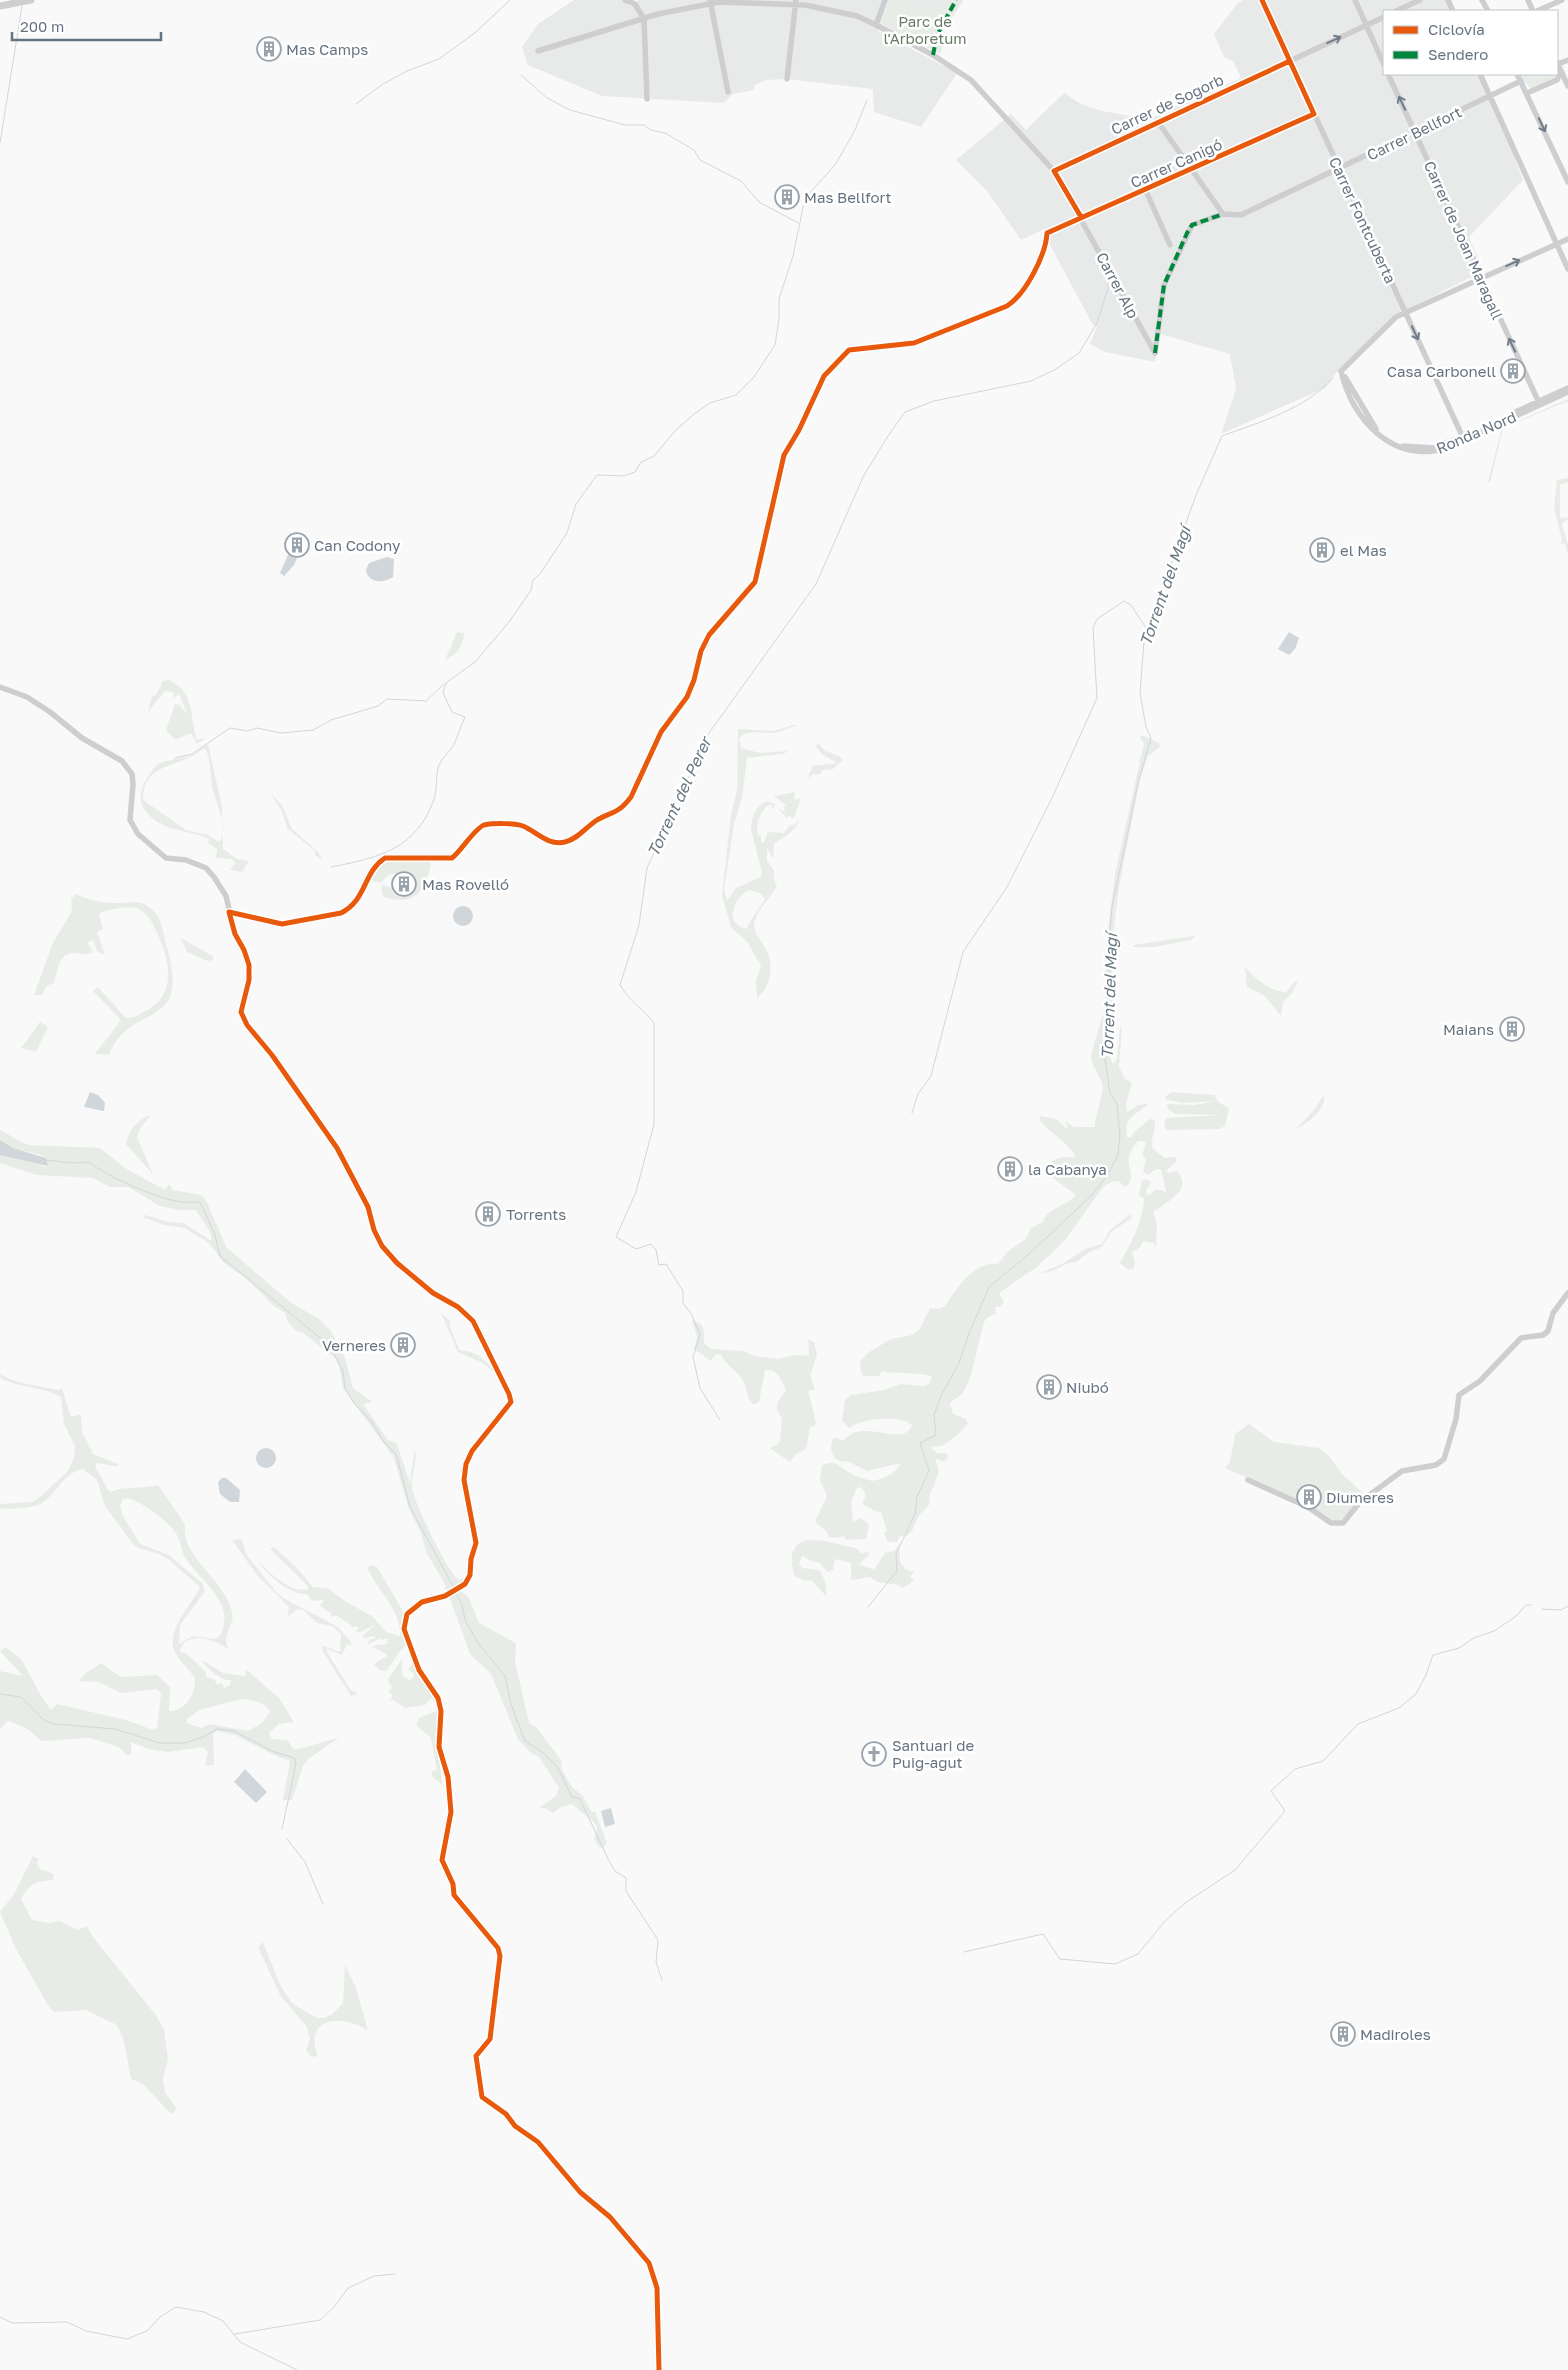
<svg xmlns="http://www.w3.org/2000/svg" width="1568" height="2370" font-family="'Golos Text',sans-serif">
<rect width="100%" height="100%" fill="#f9f9f9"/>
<path fill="#e8e9e9" d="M574 0H622L631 6 638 0H889L878 31 957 73 921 127 874 112 873 89 787 79 765 80 755 85 754 90 733 94 724 103 602 96 528 65 522 47 538 24Z
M896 0H940L931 14Z
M1243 0H1446L1451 11H1384V74H1480L1518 155 1516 162 1523 180 1469 237 1483 271 1394 316 1335 374 1325 388 1221 434 1236 389 1230 354 1161 334 1155 362 1105 352 1090 344 1097 327 1093 325 1049 243 1044 229 1021 240 987 191 956 160 1011 114 1026 130 1064 93 1081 104 1102 111 1148 119 1241 78 1233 61 1224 57 1214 34 1237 4Z"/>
<path fill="#e8ece7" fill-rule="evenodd" d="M889 0H896L931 14 940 0H964L940 35 944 44 940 54 881 24Z
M1557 72V78L1531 89 1523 80 1521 74H1557Z
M1568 399V401L1503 428 1490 483 1488 481 1502 428Z
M1568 478V482L1560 485V518L1568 517V520L1563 522 1562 525 1568 545V555L1565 543 1560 544 1562 540 1554 508 1557 480Z
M457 632 464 633C463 646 457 655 445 660Z
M169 680C196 692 189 717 197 740L207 737 197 744 191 733 175 740 166 730 175 704 180 705 182 709 187 713 179 694 174 698 173 692 165 691 148 712 152 696 156 695 163 681Z
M793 725 800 727C792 724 786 731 778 732 764 736 751 727 739 738L741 748 760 753 788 751 783 754 747 758 742 798 734 824 724 890 727 901 736 888 761 877 762 873 751 829C751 818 756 805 767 801L775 804 773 809 771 804C761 809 755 824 758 835L761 836V841L764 843 768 832 784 833 790 825H794L799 820C796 831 783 838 774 843L773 859 767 848V861L774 870V881L777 886C771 898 755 911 754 925 754 934 760 939 764 946 775 962 772 986 757 998L756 981 761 966 748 943 731 927 722 895 731 815 737 791 738 729 774 731ZM750 890 761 894 765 899 748 925V929L740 927 734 921C730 910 738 894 750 890Z
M1142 735 1159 743 1160 747 1148 756 1140 779 1119 887 1111 951 1115 1017 1109 1055 1113 1064 1117 1059 1120 1028 1122 1027 1119 1066 1125 1079 1132 1083 1126 1103 1127 1112 1138 1105 1148 1104C1137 1116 1124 1113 1127 1137H1131L1136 1130 1150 1119 1155 1120C1156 1131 1150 1138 1153 1149L1165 1158 1175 1157 1177 1161 1166 1171 1169 1173 1177 1171C1194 1190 1166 1202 1153 1212L1157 1224 1156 1250 1154 1243 1143 1241 1140 1247 1132 1253 1135 1263 1133 1270 1127 1269 1120 1263C1131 1243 1143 1223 1144 1198L1139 1196 1142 1181 1146 1179 1151 1182 1146 1191 1147 1195 1151 1194 1155 1189 1166 1192 1161 1169H1156L1148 1175 1143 1172 1146 1159 1142 1154 1146 1144 1145 1141H1138C1118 1162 1138 1171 1128 1185L1124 1187 1120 1182 1113 1181 1103 1187 1065 1240 1037 1267 999 1293 1004 1302 1000 1307H995L996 1314 988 1317 984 1322C978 1342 973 1379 962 1394 958 1399 953 1398 950 1404L953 1414 966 1419 968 1424 956 1436 942 1446 930 1447 937 1453 947 1454 948 1458 943 1462 935 1458 939 1472 930 1495 929 1505 919 1515 912 1531 908 1535 899 1537 897 1542H888L884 1533 887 1531 881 1512 875 1511 862 1504 866 1495 861 1487 857 1488 851 1503 853 1522 860 1518 869 1524 866 1539 846 1540 844 1536 836 1538 828 1537 827 1532 815 1522 827 1496 820 1480 822 1466C834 1458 839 1467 850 1473 857 1477 865 1479 872 1481 883 1479 896 1474 901 1463L867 1471 847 1461 841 1462C830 1457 829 1447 834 1437L843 1441C863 1416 903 1449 912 1425 899 1414 862 1418 849 1428L842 1421 845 1400 851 1395 884 1390 900 1384 924 1386 929 1384 932 1377C925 1372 895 1374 882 1371L879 1376H863L860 1368 861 1360 869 1352 891 1339 912 1335 920 1329 930 1308 939 1309 945 1306C956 1289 974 1261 998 1264L1008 1251 1026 1239 1031 1228 1043 1222C1049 1206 1066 1207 1076 1195L1045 1172C1049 1159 1061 1155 1074 1158L1075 1155C1066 1141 1049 1133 1039 1119L1041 1116 1056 1119 1068 1130 1066 1122 1074 1127H1095C1094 1121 1102 1097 1103 1088 1103 1079 1091 1068 1091 1055L1105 1007V953L1115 874 1144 743 1140 738Z
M208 744 222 807 223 849 237 859 249 861 242 872 230 870 235 863 232 859 216 858 217 849 208 843 209 839C195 832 179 832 165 826 133 810 135 790 156 766 162 759 184 759 192 755 197 752 202 747 208 744ZM205 748C211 758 210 774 212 786 214 801 231 829 219 842L208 835 186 830 143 800C143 768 167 768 188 758 195 756 199 751 205 748Z
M819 744 825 751 839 756 843 760 833 769 823 770 819 775 812 774 809 781V775L813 766 837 763 822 754 815 745Z
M795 792 794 800 801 798 794 818 789 816 786 818 778 808 785 812 784 807 786 805 774 796Z
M270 793 282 805 292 829 318 852 323 861 315 855V851L287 828 282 811Z
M396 859 431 862C426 891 416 907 383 897L381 885 398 889V886H395L394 876 401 875V873L388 875 381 883 373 881 371 877 380 863Z
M76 894C87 900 103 903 116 903 126 904 137 899 146 905 164 917 161 927 166 944 193 1034 131 999 109 1055L95 1054 121 1020 93 991 98 987 126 1018C133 1018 138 1015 144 1012 177 996 171 962 157 933 154 926 149 915 142 911 135 906 125 907 116 909 110 910 103 910 99 915L103 929 97 932 105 955 97 951 93 940 87 942 93 952C85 956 81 953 73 953 58 953 57 974 54 983L46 986 42 995H34L53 943 72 911 71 899Z
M1194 936 1195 937 1191 940 1154 947H1134L1133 945Z
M181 938 213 956V960L208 961 187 952Z
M1245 967C1255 978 1270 992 1286 992L1294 982 1298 981 1292 993 1283 1002 1281 1016 1265 996 1247 987Z
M40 1022 48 1027 36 1052 21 1048Z
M1171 1092 1215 1095 1218 1102 1229 1108 1225 1126 1219 1129 1167 1130 1164 1126 1166 1118 1222 1115 1176 1114 1168 1109 1167 1104 1195 1105 1215 1101 1184 1103 1167 1100 1165 1097Z
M1324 1095C1326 1110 1308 1123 1296 1129L1313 1111Z
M151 1115 139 1130 137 1137 153 1174 126 1144C129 1129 137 1120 151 1115Z
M0 1130C11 1135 18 1142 30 1145L100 1148 125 1168 165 1190 169 1184 173 1190 201 1195 206 1200 226 1247 290 1302 319 1319 331 1331 345 1358 353 1388 372 1402 363 1404 388 1440 397 1444 410 1483 415 1449C418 1461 411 1475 412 1487 413 1501 449 1575 459 1580L467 1576 470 1552C471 1570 466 1588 446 1592L445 1584 426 1552 421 1533 409 1509 394 1458 343 1388 339 1365 335 1358 303 1333 295 1330 288 1322 285 1313 274 1306 249 1281 223 1262 210 1244 185 1228 164 1225 143 1217 145 1215 168 1222 183 1223 212 1241 210 1232 196 1210H179L160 1206 128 1187H110L93 1178 36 1175 0 1163V1155L40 1164 44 1167 48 1166 46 1158 41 1155 13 1148 0 1140Z
M1131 1214 1132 1218 1112 1231 1102 1247 1088 1253 1076 1262 1066 1264 1053 1271 1038 1274 1062 1264 1085 1249 1102 1244 1110 1230Z
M441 1313 450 1321V1327L459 1349 461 1351C474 1348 492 1365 498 1376L483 1363 458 1352Z
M692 1320C706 1324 704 1331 704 1343L711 1349 743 1351 754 1356 778 1359 795 1355 809 1356 808 1339 814 1342 817 1355 810 1376 815 1389 808 1391 816 1422 815 1426 810 1427 806 1449 796 1454 790 1462 770 1448 778 1444 780 1440 782 1418 777 1411V1403L786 1390C781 1380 777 1368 765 1370L759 1402 754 1405C745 1397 748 1388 742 1379 736 1369 724 1365 721 1354L715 1355 711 1361 694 1349 697 1337Z
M0 1374C16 1384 40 1386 59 1390L62 1388 70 1415 74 1417 78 1414 81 1416 82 1432 93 1454 120 1465 115 1466 97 1463 95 1466 108 1490 111 1492C120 1486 144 1489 158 1485L185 1524C180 1557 225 1579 232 1612 236 1625 220 1635 229 1649 214 1641 190 1628 179 1651 187 1652 201 1667 206 1673V1677L214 1679 217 1684 222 1683 224 1688 230 1685 231 1680C221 1681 207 1669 202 1660L223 1673 244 1676 246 1675 245 1669 247 1670 279 1698 294 1722 279 1724 269 1733 272 1739 288 1740 293 1749C305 1750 324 1740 339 1738L308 1759 303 1766 292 1800H283L290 1761 274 1755 235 1735 217 1731 213 1734 214 1765 205 1766 208 1752 204 1747 167 1752 148 1749 131 1742V1754L127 1756 120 1748 110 1744 90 1738 41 1741 29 1730 9 1721H7L0 1729V1671L23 1676 0 1651 6 1647 22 1660 40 1694 51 1710 57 1704 126 1720 153 1730 157 1728 161 1694 157 1689 121 1693 99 1682 79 1681 87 1672 101 1663 121 1677 157 1675 170 1687 169 1711C186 1712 196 1692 195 1678 189 1670 181 1662 176 1654 163 1632 192 1605 200 1587L168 1559 159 1554 138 1548 132 1543 105 1506 97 1480 83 1469C63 1472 56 1496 40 1504 29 1509 12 1509 0 1508V1504L32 1502 40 1497 68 1471 74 1458 75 1446 64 1424 61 1397C42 1386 19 1388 0 1378ZM128 1498C143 1503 171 1522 178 1537 182 1544 181 1552 186 1559 202 1582 237 1605 220 1636L214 1639 193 1636 179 1644 180 1625 205 1591 202 1583 169 1555 140 1544 123 1516 120 1506 123 1499ZM242 1699C253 1700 266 1702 270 1712L262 1723 248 1731 210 1724 201 1728 187 1723V1719L199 1710Z
M1249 1424 1274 1442 1319 1448 1331 1458 1342 1474 1365 1495C1347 1506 1354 1525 1327 1519L1293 1498 1225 1468 1230 1462 1235 1434Z
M242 1539 246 1554 276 1592 285 1599 338 1627 351 1642V1646L347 1644 342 1655 327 1649V1652L350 1689 358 1694 351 1696 323 1652 322 1645 336 1651H340L341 1634 332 1626 317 1623 302 1609 296 1610 287 1617 289 1607 257 1575 232 1540Z
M819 1540 856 1548 861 1553 868 1552 870 1554 859 1564 874 1570 885 1553 894 1551 899 1545 900 1562 905 1569 914 1572 910 1577 914 1581 902 1588 898 1585 878 1582 870 1577 851 1580V1563L835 1559 833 1570 827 1572 820 1563 811 1561 802 1556 799 1564 802 1568 819 1570C824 1576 828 1588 826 1596L811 1580 805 1581 795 1576C790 1565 789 1548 802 1542 806 1539 814 1541 819 1540Z
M274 1547 296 1567 313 1587 327 1588 348 1603 372 1616 386 1632 400 1636C401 1608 377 1591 367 1567L372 1565 377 1567 404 1613 402 1621 407 1645C396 1652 395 1662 386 1671L379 1670 374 1664 387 1656 386 1654 371 1646 387 1644 388 1638 381 1640 380 1638 368 1645 369 1640 375 1638V1636L365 1638 362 1636 375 1625 358 1633 356 1630 364 1625 358 1628 356 1626 352 1628 351 1625 336 1615 332 1617 331 1613 320 1606 324 1600 312 1601 307 1594C289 1595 266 1574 257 1559 268 1572 290 1594 308 1589V1586L270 1549Z
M459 1590 468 1596 479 1623 514 1642 516 1645 515 1661 529 1723 536 1727 561 1760 562 1770 572 1787 582 1795 592 1812H595L607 1843 604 1847 600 1848 594 1839 597 1829 595 1823 572 1804 561 1807 553 1813 545 1808H539L556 1796 559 1788 539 1757 531 1753 518 1739 491 1674 470 1654 449 1596Z
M402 1659V1675L409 1680 413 1678 414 1674 408 1669 414 1663 421 1678 436 1700 430 1699 425 1705 405 1708 393 1700 389 1701 393 1695 388 1692 392 1688 388 1679Z
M439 1710 438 1747 442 1785 433 1777 431 1772 437 1770 431 1738 416 1725 419 1718Z
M33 1856 39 1859 37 1864 40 1869 54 1874 53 1880C35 1882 31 1882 21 1899L32 1920 49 1923 60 1921 78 1930 87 1926 93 1937 155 2014 164 2029 168 2059 163 2079 165 2092 177 2109 171 2114 143 2084 131 2079 124 2041 117 2025 86 2010 54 2012 49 2007 16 1949 0 1912 14 1894Z
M263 1942 280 1985 292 2003 317 2018H324L332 2014 343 2003 345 1965 356 1988 368 2031C344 2013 302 2017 318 2056L311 2057 306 2050 310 2040 307 2027 280 1995 258 1947Z"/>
<path fill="#d0d6da" d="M288 555 297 558 294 565 284 576 280 573Z
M387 557 394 559 393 577C384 583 368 584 366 570L369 563Z
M1289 632 1299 638 1295 649 1289 655 1278 649Z
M453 916a10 10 0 1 1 20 0a10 10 0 1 1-20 0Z
M90 1092 98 1095 105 1103 104 1111 84 1107Z
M0 1140 13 1148 46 1158 48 1166 0 1155Z
M256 1458a10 10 0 1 1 20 0a10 10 0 1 1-20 0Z
M222 1478H226L240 1490 239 1502H230L220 1494 218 1482Z
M245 1769 267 1792 256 1803 234 1782Z
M611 1808 615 1824 605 1827 601 1811Z"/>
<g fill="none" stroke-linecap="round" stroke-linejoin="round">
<path stroke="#d0d6da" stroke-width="1" d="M521 75 547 98 570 110 625 125H644L651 130 665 133 694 150 700 160 741 181 759 202 798 223
M356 104 383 84 407 71 439 59 476 32 510 0
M0 143 22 6
M175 758 192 754 230 728 247 731 257 728 281 733 313 730 331 720 378 706 387 699 426 701 444 684
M331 867C378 858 417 849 434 799 438 787 435 776 439 765 442 757 449 753 453 746 458 737 460 727 465 717L452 712 443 693 446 683 475 662 509 622 531 590 533 580 540 574 567 533 576 504 597 475 624 476 635 472 641 462 654 456 675 431 694 414 710 403 736 395 754 377 775 345 779 319V299L793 256 805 198 835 165 855 130 867 100
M912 1113 918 1094 931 1076 963 952 1007 887 1052 798 1097 698 1093 628 1097 619 1124 601 1131 605 1146 628
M46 1160 71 1163 89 1162C105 1176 155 1197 176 1201 183 1203 192 1202 200 1202L215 1235 220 1256 329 1345 343 1371 345 1388 353 1402 372 1422 384 1442 396 1454 410 1507 454 1588
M720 1420 700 1388 693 1357 700 1335 692 1315 683 1303V1291L666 1264 659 1265 656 1250 651 1244 636 1249 616 1237 636 1192 654 1124V1023C642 1008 631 1003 620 985L639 925 647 868 709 733 816 584 864 475 888 436 905 412 934 401 1031 381 1056 369 1079 353 1097 323 1110 282
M456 1593 462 1604 465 1620 478 1643 505 1676 511 1704 525 1741 542 1752 557 1766 572 1797 580 1799 608 1859 615 1871 626 1878V1891L658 1940 656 1962 662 1980
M868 1607 897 1571 896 1554 915 1514 917 1497 929 1470 920 1443 936 1435 934 1415 941 1396 959 1363 970 1331 989 1287 1030 1253 1090 1197 1107 1176 1118 1155 1120 1136 1117 1104 1110 1093 1104 1052 1109 1026V940L1112 907 1138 783 1151 738 1146 727 1140 693 1144 641 1196 495 1222 436C1262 421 1304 410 1333 378
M1542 1609 1561 1610 1568 1606
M0 1694 21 1697 44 1720 54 1724 115 1729 160 1743H184L203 1737 217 1729 234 1731 272 1751 294 1758 296 1764 282 1829
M287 1839 305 1862 323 1904
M964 1952 1043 1934 1060 1959 1115 1964 1138 1954 1165 1921 1185 1903 1235 1870 1285 1811 1271 1791 1295 1769 1323 1761 1358 1724 1399 1708 1416 1694 1426 1675 1433 1655 1459 1648 1474 1638 1494 1631 1515 1617 1526 1605H1531
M0 2317 12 2323 67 2322 86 2331 127 2339 147 2331 160 2317 176 2307 204 2312 223 2321 240 2342 297 2370
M235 2334 320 2320 334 2307 348 2288 374 2276 395 2274"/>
<path stroke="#ceced0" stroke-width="5.5" d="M625 0 635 4 644 19 647 99
M710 0 728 92
M1262 0 1464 440
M1355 0 1384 65
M1448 0 1453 11
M1482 0 1488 11
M1528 0 1533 11
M1396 11 1420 0
M1537 11 1562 0
M876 25 885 0
M538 51 658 14 719 2 805 5 857 16 876 25 933 55 971 80 1054 171 1155 353
M1557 62 1568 86
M1558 64 1568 60
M1388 74 1540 405
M1480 74 1568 269
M1517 74 1568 182
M787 79 796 0
M1527 93 1557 80 1561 72
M1158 122 1223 214
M1054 171 1384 17
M1146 191 1170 245
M1047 233 1314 114
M1155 353 1164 285 1192 225 1223 214 1241 215 1521 81
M1341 371C1352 420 1393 464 1446 448L1568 392
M1341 371 1396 317 1568 239
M1345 377 1376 429
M1511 414 1568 388
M1403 446 1433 448 1463 436
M0 687 27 697 50 712 82 738 122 761 132 774 133 784 130 820 138 834 166 858 186 860 206 868 214 877 226 896 235 934 244 950 249 965V980L241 1012 247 1025 272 1055 337 1148 368 1207 374 1230 382 1246 397 1263 433 1293 458 1307 473 1321 509 1394 511 1402 472 1451 466 1464 464 1480 476 1543 471 1559 470 1575 465 1584 445 1596 422 1602 407 1614 404 1629 419 1670 438 1698 441 1711 439 1747 448 1777 451 1812 442 1860 453 1884 454 1895 498 1948 500 1956 490 2039 476 2056 482 2097 506 2114 515 2126 538 2142 580 2192 610 2217 649 2263 657 2288 659 2370
M1248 1480 1308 1507 1331 1523H1343L1360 1502 1402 1471 1436 1465 1444 1459 1456 1419 1459 1395 1480 1381 1521 1338 1543 1335 1548 1331 1553 1313 1568 1293"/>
<path stroke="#ceced0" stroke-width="7" d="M0 6 31 0"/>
<path stroke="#00873e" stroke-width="4" stroke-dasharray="8 4" stroke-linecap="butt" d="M933 55 937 35 956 0
M1155 353 1164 285 1187 233 1192 225 1223 214"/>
<g stroke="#fff" stroke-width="8">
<path id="cycleway" d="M1081 217 1054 171 1290 61
M659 2370 657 2288 649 2263 610 2217 580 2192 538 2142 515 2126 506 2114 482 2097 476 2056 490 2039 500 1956 498 1948 454 1895 453 1884 442 1860 451 1812 448 1777 439 1747 441 1711 438 1698 419 1670 404 1629 407 1614 422 1602 445 1596 465 1584 470 1575 471 1559 476 1543 464 1480 466 1464 472 1451 511 1402 509 1394 473 1321 458 1307 433 1293 397 1263 382 1246 374 1230 368 1207 337 1148 272 1055 247 1025 241 1012 249 980V965L244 950 235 934 229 912 282 924 341 913C367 900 363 872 385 858H452C461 851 475 828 484 825 494 823 514 823 523 826 537 832 548 846 565 842 578 839 586 827 597 820 613 811 618 814 631 797L661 732 687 697 694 680 701 651 709 635 755 582 784 455 799 430 824 376 849 350 914 343 1007 306C1026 294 1046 254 1047 233L1314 114 1262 0"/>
</g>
<use href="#cycleway" stroke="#e8590c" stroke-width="5"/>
</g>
<defs><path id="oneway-shaft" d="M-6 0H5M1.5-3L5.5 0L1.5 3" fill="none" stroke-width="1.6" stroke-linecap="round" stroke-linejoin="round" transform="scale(1.25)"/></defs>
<g stroke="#707d89">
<use href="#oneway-shaft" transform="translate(1334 40) rotate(-25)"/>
<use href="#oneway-shaft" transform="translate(1402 103) rotate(-115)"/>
<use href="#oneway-shaft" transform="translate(1542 125) rotate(65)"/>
<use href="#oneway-shaft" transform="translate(1513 263) rotate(-24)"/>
<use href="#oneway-shaft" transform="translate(1415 333) rotate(65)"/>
<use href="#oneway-shaft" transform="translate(1512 345) rotate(-115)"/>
</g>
<defs>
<g id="building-ring" transform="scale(1.25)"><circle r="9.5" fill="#fff" stroke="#99a3ab" stroke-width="1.5"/><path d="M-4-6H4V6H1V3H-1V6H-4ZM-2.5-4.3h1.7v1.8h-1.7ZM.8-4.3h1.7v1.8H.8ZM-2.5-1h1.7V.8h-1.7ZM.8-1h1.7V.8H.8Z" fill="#99a3ab"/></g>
<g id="church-ring" transform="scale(1.25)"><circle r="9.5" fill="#fff" stroke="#99a3ab" stroke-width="1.5"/><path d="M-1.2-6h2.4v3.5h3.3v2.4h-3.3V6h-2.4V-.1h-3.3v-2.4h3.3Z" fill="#99a3ab"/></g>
</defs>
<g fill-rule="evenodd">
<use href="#building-ring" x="269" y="49"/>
<use href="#building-ring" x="787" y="197"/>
<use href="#building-ring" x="1513" y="371"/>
<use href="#building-ring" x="297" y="545"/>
<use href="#building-ring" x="1322" y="550"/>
<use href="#building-ring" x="404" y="884"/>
<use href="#building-ring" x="1512" y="1029"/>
<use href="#building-ring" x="1010" y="1169"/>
<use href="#building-ring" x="488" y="1214"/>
<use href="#building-ring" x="403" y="1345"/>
<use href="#building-ring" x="1049" y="1387"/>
<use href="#building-ring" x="1309" y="1497"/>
<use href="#church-ring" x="874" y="1754"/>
<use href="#building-ring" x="1343" y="2034"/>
</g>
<g text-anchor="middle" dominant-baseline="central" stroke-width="5" stroke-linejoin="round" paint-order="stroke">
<g font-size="15" fill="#677a65" stroke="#fff">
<text x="925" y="21">Parc de<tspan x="925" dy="17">l'Arboretum</tspan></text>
</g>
<g font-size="15" fill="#667481" stroke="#fff" text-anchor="start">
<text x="286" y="49">Mas Camps</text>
<text x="804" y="197">Mas Bellfort</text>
<text x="1496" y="371" text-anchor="end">Casa Carbonell</text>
<text x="314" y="545">Can Codony</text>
<text x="1340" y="550">el Mas</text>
<text x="422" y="884">Mas Rovelló</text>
<text x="1494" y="1029" text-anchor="end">Maians</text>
<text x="1028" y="1169">la Cabanya</text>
<text x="506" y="1214">Torrents</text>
<text x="386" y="1345" text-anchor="end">Verneres</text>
<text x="1066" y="1387">Niubó</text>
<text x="1326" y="1497">Diumeres</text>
<text x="892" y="1745">Santuari de<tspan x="892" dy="17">Puig-agut</tspan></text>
<text x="1360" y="2034">Madiroles</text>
</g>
<g font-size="15" fill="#667481" stroke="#fff">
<text transform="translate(1167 104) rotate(-25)">Carrer de Sogorb</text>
<text transform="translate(1414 133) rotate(-26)">Carrer Bellfort</text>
<text transform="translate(1176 163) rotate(-24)">Carrer Canigó</text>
<text transform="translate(1363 220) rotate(65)">Carrer Fontcuberta</text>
<text transform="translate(1464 240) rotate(66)">Carrer de Joan Maragall</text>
<text transform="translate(1118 285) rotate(62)">Carrer Alp</text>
<text transform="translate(1476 432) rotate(-23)">Ronda Nord</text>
</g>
<g font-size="16" font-style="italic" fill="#677882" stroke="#fff">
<text transform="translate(1165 586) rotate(-71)">Torrent del Magí</text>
<text transform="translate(679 797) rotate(-65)">Torrent del Perer</text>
<text transform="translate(1109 996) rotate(-88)">Torrent del Magí</text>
</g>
</g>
<rect x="1383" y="10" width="175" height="65" fill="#ffffff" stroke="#c2c7cd"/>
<rect x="1393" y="26" width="25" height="8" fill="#e8590c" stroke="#c2c7cd"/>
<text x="1428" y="35" font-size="15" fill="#667481">Ciclovía</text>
<rect x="1393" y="51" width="25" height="8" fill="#00873e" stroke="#c2c7cd"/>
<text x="1428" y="60" font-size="15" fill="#667481">Sendero</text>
<path d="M12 32v8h149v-8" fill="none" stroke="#667481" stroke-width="2.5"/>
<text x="20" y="32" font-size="15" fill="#667481" stroke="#ffffff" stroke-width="4" paint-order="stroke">200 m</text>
</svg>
